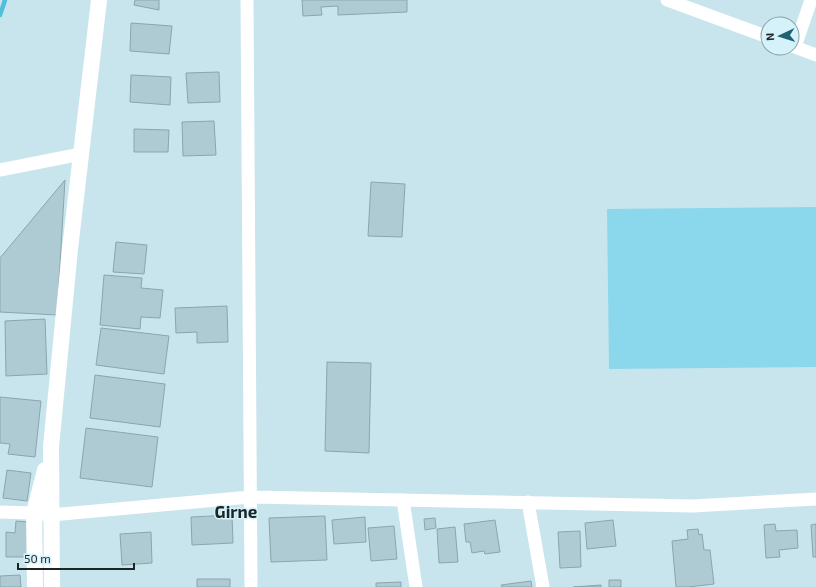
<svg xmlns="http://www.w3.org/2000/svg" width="816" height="587" font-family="'Exo 2',sans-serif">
<rect width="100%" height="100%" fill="#c8e5ed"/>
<path fill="#8bd7ec" d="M816 207V367L609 369 607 209Z"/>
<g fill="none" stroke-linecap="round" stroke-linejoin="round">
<path stroke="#51bfdb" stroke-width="4.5" d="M0 15 5 0"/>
</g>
<path fill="#aecad2" stroke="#8ba5ad" d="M135 0H159V10L134 5Z
M302 0H407V12L338 15V6L321 7 322 15 303 16Z
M131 23 172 26 169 54 130 51Z
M219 72 220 102 188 103 186 73Z
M131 75 171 77 170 105 130 102Z
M214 121 216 155 183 156 182 122Z
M134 129 169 130 168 152H134Z
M65 180 57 315 0 312V258Z
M371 182 405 184 402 237 368 236Z
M116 242 147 245 144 274 113 272Z
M104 275 142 278 141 288 163 290 160 318 141 317 140 329 100 325Z
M227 306 228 342 197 343V332L176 333 175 308Z
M45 319 47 374 6 376 5 321Z
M101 328 169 336 164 374 96 365Z
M327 362 371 363 369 453 325 451Z
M95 375 165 384 160 427 90 418Z
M0 397 41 401 35 457 8 454 10 444 0 443Z
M86 428 158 437 152 487 80 478Z
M7 470 31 473 27 501 3 498Z
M232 515 233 543 192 545 191 517Z
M325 516 327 560 271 562 269 518Z
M365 517 366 542 334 544 332 520Z
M435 518 436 528 425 530 424 519Z
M495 520 500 552 485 554 484 551 472 553 470 542H466L464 524Z
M613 520 616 546 587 549 585 523Z
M16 521 30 522V557H6V532L15 533Z
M775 524 776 531 797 530 798 548 779 550 780 557 766 558 764 525Z
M816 524V557H813L811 525Z
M394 526 397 559 371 561 368 528Z
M455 527 458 562 439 563 437 529Z
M698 529 699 535 702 534 704 550H710L714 584 688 587H676L672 541 688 539 687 530Z
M580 531 581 567 560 568 558 532Z
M151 532 152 563 122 565 120 534Z
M20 575 21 587H0V576Z
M197 579H230V587H197Z
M609 580H621V587H609Z
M531 581 532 587H502L501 585Z
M401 582V587H376V583Z
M601 585V587H573Z"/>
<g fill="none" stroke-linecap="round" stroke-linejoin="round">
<path stroke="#fff" stroke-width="13" d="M247 0 251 587
M667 0 768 37
M792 46 816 55
M795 47 811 0
M0 170 81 154
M403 500 416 587
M528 502 543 587
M0 512 34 513 51 515 250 497 693 506 816 499"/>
<path stroke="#fff" stroke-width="16" d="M35 587 34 513 45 470
M52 587 51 447 70 249 99 0"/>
</g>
<g text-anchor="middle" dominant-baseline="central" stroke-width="3" stroke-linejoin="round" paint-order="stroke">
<g font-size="17" font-weight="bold" fill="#1b2528" stroke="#d5f2fa">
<text x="236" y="511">Girne</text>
</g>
</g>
<g transform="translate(780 36) rotate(266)"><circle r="19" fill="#d5f2fa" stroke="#8ba0a6"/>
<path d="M0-3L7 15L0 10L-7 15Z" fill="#1d6373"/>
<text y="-6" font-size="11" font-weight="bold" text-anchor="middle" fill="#1b2528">N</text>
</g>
<path d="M18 563v6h116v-6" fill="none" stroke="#1b2528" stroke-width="2"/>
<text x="24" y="563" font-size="12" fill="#1b2528" stroke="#d5f2fa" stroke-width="3" paint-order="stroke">50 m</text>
</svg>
